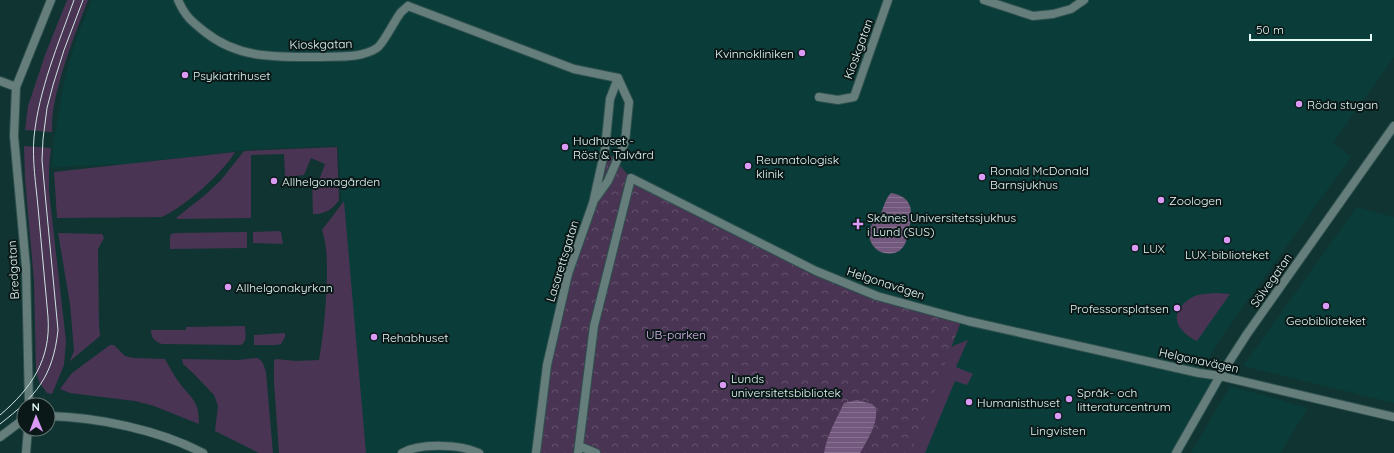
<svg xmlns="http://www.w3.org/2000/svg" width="1394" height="453" font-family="Quicksand,sans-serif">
<defs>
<pattern id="forest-crowns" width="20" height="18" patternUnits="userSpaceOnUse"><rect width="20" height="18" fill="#493453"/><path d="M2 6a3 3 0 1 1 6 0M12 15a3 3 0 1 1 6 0" fill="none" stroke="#63526c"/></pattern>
<pattern id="water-rules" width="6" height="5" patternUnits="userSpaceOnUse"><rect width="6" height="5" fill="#72597d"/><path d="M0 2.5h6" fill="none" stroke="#867290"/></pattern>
</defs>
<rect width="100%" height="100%" fill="#103432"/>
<path fill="#0a3d39" d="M92 0H1394V57L1333 143 1351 157 1224 333 1199 373 1220 376 1176 453H911L846 283 631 178 605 149 536 453H360L338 146 254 149 126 164 52 167 54 139 65 78 76 39Z
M1357 207 1394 217V403L1243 366Z
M1230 386 1308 408 1280 453H1191Z"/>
<path fill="#493453" d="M67 0H88C75 34 61 69 54 105 52 114 52 123 52 132L25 130 28 106 45 55Z
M24 146 51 148 49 167V191L66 341 64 365 52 394 47 393 39 382 36 370 34 281 25 179Z
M337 147 339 200C333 209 324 215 313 214L312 180 318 183 325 164 311 158 304 175 285 177 284 154 251 155V218L178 219 176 218 205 195 221 180 244 151Z
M235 152C223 173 184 207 162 217L57 218 54 172Z
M344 201 366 453H279L274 382V361L276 359 296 361 319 360C324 332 326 305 327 276 327 260 327 245 322 230Z
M278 231 281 232 283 244 253 243V232Z
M247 232V248L170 249V235L174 233Z
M58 233 102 234 104 238 98 249 99 324 100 336 70 361 74 351 70 304Z
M1217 293 1230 294 1197 341C1191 338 1186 335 1182 330 1169 316 1183 300 1198 295 1204 294 1211 293 1217 293Z
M245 326C245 333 248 341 241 345L162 344C155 342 151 338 151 330H186V327Z
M285 333V337L281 344 276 345H254V335Z
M968 340 956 367 973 374 967 385 955 381 925 453H906L941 354 955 345Z
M110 345H114L125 356 134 358 165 359C169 366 173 374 178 381 191 399 199 399 199 424L154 406 135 401 70 393 60 389 72 373Z
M257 358C263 360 264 366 266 372L273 453H259L215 431 218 406 214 395 193 373 183 364 182 359 238 360Z"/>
<path fill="url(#forest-crowns)" d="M605 149 631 178 846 283 962 319 911 453H536L547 365Z"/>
<path fill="url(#water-rules)" d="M891 193C915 197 913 214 908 233 907 237 906 244 903 247 897 256 883 255 876 249 871 244 869 239 869 232 870 224 876 221 880 215 884 207 885 199 891 193Z
M857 400 872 404 876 408C878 424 868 439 860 453H824C827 435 836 420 844 403Z"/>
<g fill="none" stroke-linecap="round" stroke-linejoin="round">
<g stroke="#2e504e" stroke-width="10">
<path id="minor" d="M178 0C185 16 191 21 205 32 239 59 276 57 318 57 337 56 360 59 377 48 383 44 394 22 399 15 401 11 405 9 408 6
M984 0 1033 16 1053 14 1071 9 1084 0
M408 6 574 69 618 78
M819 97 838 100 854 97 888 0
M595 199 608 181 625 142 629 102 618 78
M0 437 24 419
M579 446 596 453
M26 453 28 429
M402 453C420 443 460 444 479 453
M536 453 547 365 568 274 593 203 605 149 610 99 618 78
M578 453 594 326 631 178 816 271 877 296 968 321 1199 373 1220 376 1394 417
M1176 453 1220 376 1247 334 1394 126"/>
</g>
<g stroke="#2e504e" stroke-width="10">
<path id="tertiary" d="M0 81 16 87
M29 405 26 267 14 136 16 87 51 0
M48 416C97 417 159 430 203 453"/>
</g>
<use href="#minor" stroke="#657e7b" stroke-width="8"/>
<use href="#tertiary" stroke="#657e7b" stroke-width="8"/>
<path stroke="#cee4e2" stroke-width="1" d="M0 415C32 388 51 359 48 317 45 280 41 244 38 207 36 185 32 160 34 137 39 89 58 45 74 0
M0 424C36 396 53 377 58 330L45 193 42 160 43 139 47 108 53 85 64 50 83 0"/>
</g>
<g fill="#da9af6" stroke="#0a1918" stroke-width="1.5">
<circle cx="802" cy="53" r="4"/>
<circle cx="185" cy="75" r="4"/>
<circle cx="1299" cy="104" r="4"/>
<circle cx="565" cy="147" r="4"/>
<circle cx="748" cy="166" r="4"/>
<circle cx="982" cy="177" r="4"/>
<circle cx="274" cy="181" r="4"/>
<circle cx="1161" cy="200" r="4"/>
<path d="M856 218h4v4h4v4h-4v4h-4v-4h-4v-4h4z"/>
<circle cx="1227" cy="240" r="4"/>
<circle cx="1135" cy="248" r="4"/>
<circle cx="228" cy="287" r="4"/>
<circle cx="1326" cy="306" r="4"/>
<circle cx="1177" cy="308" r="4"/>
<circle cx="374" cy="337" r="4"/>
<circle cx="723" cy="385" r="4"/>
<circle cx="1069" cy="399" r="4"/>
<circle cx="969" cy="402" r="4"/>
<circle cx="1058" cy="416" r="4"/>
</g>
<g text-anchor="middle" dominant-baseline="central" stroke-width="4" stroke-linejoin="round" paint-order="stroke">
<g font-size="12" fill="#e6faf8" stroke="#0a1918">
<text transform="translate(321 44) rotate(-1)">Kioskgatan</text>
<text transform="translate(858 49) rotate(-70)">Kioskgatan</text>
<text transform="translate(562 261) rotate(-73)">Lasarettsgatan</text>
<text transform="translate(13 270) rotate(-93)">Bredgatan</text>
<text transform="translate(1271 280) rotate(-55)">Sölvegatan</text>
<text transform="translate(886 283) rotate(18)">Helgonavägen</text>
<text transform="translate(1199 360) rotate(12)">Helgonavägen</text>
</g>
<g font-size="12" fill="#e6faf8" stroke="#0a1918" text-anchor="start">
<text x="794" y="53" text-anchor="end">Kvinnokliniken</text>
<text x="193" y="75">Psykiatrihuset</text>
<text x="1307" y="104">Röda stugan</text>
<text x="573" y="140">Hudhuset -<tspan x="573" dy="14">Röst &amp; Talvård</tspan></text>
<text x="756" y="159">Reumatologisk<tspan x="756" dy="14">klinik</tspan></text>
<text x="990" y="170">Ronald McDonald<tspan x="990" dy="14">Barnsjukhus</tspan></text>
<text x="282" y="181">Allhelgonagården</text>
<text x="1169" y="200">Zoologen</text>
<text x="867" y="217">Skånes Universitetssjukhus<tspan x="867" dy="14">i Lund (SUS)</tspan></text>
<text x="1143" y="248">LUX</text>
<text x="1227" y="254" text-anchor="middle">LUX-biblioteket</text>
<text x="236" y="287">Allhelgonakyrkan</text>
<text x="1169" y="308" text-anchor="end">Professorsplatsen</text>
<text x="1326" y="320" text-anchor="middle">Geobiblioteket</text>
<text x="382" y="337">Rehabhuset</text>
<text x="731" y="378">Lunds<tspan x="731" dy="14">universitetsbibliotek</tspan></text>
<text x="1077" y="392">Språk- och<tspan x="1077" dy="14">litteraturcentrum</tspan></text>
<text x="977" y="402">Humanisthuset</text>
<text x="1058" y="430" text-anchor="middle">Lingvisten</text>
</g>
<g font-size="12" fill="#e1b7f4" stroke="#0a1918">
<text x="676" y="334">UB-parken</text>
</g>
</g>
<g transform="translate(36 417) rotate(359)"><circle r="19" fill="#0a1918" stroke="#627372"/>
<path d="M0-3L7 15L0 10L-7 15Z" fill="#da9af6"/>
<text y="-6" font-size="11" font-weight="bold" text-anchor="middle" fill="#e6faf8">N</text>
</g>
<path d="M1250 34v6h121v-6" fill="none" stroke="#e6faf8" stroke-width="2"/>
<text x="1256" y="34" font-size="12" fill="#e6faf8" stroke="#0a1918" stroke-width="3" paint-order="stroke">50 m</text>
</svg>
